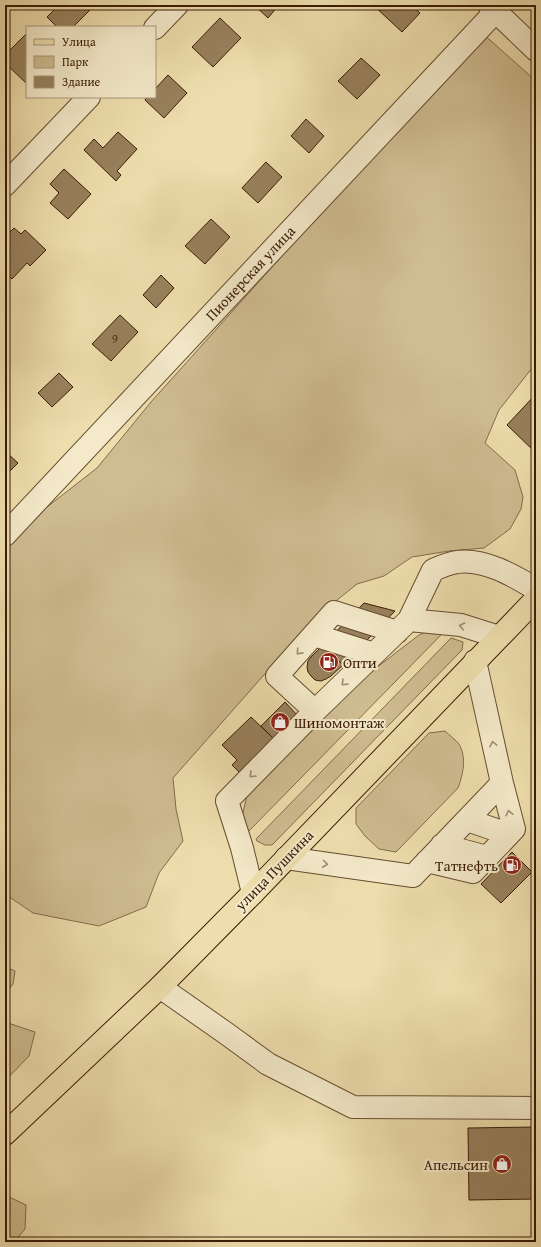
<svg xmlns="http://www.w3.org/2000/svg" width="541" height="1247" font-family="'Gentium Book Plus',serif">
<rect width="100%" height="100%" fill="#eedead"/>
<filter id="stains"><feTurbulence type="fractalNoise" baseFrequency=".005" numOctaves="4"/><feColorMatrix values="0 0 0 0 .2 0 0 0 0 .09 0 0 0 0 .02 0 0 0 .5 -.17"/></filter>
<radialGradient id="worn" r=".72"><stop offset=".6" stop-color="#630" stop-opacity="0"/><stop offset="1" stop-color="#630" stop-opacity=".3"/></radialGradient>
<path fill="#cfbd91" stroke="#846c4c" d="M482 33 536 81V363L499 410 485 443 515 470 523 497 521 509 510 529 484 548 449 551 412 557 384 576 357 584 326 609 263 676 173 778 176 809 183 841 159 873 146 907 99 926 33 913 5 894V550L47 507 97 468 151 402Z
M436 627 441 635 247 833 242 817 247 795 320 711 419 635Z
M451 638 463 642 462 650 272 845H265L257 841 256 839Z
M445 731C449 735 456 740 459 744 467 758 463 774 458 788L396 852 379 849 365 836 356 824V808L429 733Z
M5 967 15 971 13 984 5 994Z
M5 1022 35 1032 29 1056 5 1081Z
M9 1197 26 1205 25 1229 14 1242H5V1201Z"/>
<path fill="#98815d" stroke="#3a1c07" d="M59 5H95L73 27H57L47 17Z
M254 5H279L268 18Z
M373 5H414L412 6 420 13 402 32Z
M220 18 241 38 213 67 192 47Z
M27 33V82L26 83 5 63V55Z
M361 58 380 75 357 99 338 81Z
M168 75 187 93 164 118 145 100 147 97H155V89Z
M306 119 324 136 309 153 291 136Z
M118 132 137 149 117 171 121 175 116 181 84 150 94 139 103 148Z
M266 162 282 177 258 203 242 188Z
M64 169 91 194 68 219 50 203 59 193 50 184Z
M211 219 230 237 205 264 185 246Z
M14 228 21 234 25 230 46 250 30 266 27 263 12 279 5 273V237Z
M161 275 174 288 156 308 143 295Z
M120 315 138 332 111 361 92 344Z
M59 373 73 387 52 407 38 393Z
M536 394V453L507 425Z
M5 451 18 463 5 476Z
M364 603 395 611 343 665 323 645Z
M323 645 343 665 331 676 326 679 321 681 315 680 311 676 308 672 307 667 308 661 311 657Z
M285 702 299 717 275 740 261 726Z
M251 717 273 738 239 772 232 765 237 760 222 745Z
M512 852 532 872 501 903 481 884Z
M536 1127V1199L469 1200 468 1128Z"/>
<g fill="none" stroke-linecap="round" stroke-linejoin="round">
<g stroke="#674c30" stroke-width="24">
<path id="minor" d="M489 5 536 50
M155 28 177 5
M5 185 89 97
M5 535 496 11
M409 620 433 570C440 567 449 563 457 562 484 558 514 576 536 589
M314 635 374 654
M315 711 277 676 334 612 397 632
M467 820 508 834
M442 845 487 857
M286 858 413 876 502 783
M427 861 473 872 514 829 502 783 475 661
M253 893 242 848 227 801 315 711 409 620 461 625 499 637
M160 987 227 1034 268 1064 353 1107 536 1108"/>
</g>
<g stroke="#3a1c07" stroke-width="24">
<path id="major" d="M5 1134 160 987 253 893 536 599"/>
</g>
<use href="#minor" stroke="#f4eaca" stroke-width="22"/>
<use href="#major" stroke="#eedead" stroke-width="22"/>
</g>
<defs><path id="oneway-chevron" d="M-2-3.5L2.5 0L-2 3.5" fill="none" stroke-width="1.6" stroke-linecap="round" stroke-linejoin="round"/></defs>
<g stroke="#a08d72">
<use href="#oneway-chevron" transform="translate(462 626) rotate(-168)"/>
<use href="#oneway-chevron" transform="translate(299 652) rotate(132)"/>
<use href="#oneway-chevron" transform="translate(344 683) rotate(136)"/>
<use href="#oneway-chevron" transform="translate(493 744) rotate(-102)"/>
<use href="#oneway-chevron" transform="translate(252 775) rotate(135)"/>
<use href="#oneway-chevron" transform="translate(509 813) rotate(-104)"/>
<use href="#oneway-chevron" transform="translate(325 864) rotate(8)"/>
</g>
<defs>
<g id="fuel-disc" transform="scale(1)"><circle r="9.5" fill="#8f2418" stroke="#f4eaca"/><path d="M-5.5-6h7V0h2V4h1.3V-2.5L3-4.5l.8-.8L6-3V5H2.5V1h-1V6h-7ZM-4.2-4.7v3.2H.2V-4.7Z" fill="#fff"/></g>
<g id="shop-disc" transform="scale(1)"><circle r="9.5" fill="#8f2418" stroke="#f4eaca"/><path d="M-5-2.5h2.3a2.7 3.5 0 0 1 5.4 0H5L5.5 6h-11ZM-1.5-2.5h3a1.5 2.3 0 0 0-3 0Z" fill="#fff"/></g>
</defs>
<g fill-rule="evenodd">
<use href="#fuel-disc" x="329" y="662"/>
<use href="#shop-disc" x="280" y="722"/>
<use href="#fuel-disc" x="512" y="865"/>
<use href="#shop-disc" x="502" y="1164"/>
</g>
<g text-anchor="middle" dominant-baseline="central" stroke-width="4" stroke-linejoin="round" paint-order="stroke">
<g font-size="13" fill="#52351c">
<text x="115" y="338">9</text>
</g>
<g font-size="15" fill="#3a1c07" stroke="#f4eaca">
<text transform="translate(250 273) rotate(-47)">Пионерская улица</text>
<text transform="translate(274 870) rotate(-46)">улица Пушкина</text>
</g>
<g font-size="15" fill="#3a1c07" stroke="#f4eaca" text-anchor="start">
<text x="343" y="662">Опти</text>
<text x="294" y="722">Шиномонтаж</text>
<text x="498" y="865" text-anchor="end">Татнефть</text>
<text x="488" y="1164" text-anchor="end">Апельсин</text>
</g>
</g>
<rect width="541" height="1247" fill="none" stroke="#eedead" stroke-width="20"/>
<rect x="6" y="6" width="529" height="1235" fill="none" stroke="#3a1c07" stroke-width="2"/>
<rect x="10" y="10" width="521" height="1227" fill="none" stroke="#3a1c07"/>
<rect x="26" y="26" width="130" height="72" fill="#f4eaca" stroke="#aa987c"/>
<rect x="34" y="39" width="20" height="6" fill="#eedead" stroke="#aa987c"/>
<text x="62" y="46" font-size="12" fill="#3a1c07">Улица</text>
<rect x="34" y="56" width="20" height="12" fill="#cfbd91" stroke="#aa987c"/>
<text x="62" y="66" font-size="12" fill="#3a1c07">Парк</text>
<rect x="34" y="76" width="20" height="12" fill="#98815d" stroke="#aa987c"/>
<text x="62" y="86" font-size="12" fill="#3a1c07">Здание</text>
<rect width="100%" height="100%" filter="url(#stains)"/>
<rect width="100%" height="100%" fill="url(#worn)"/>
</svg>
